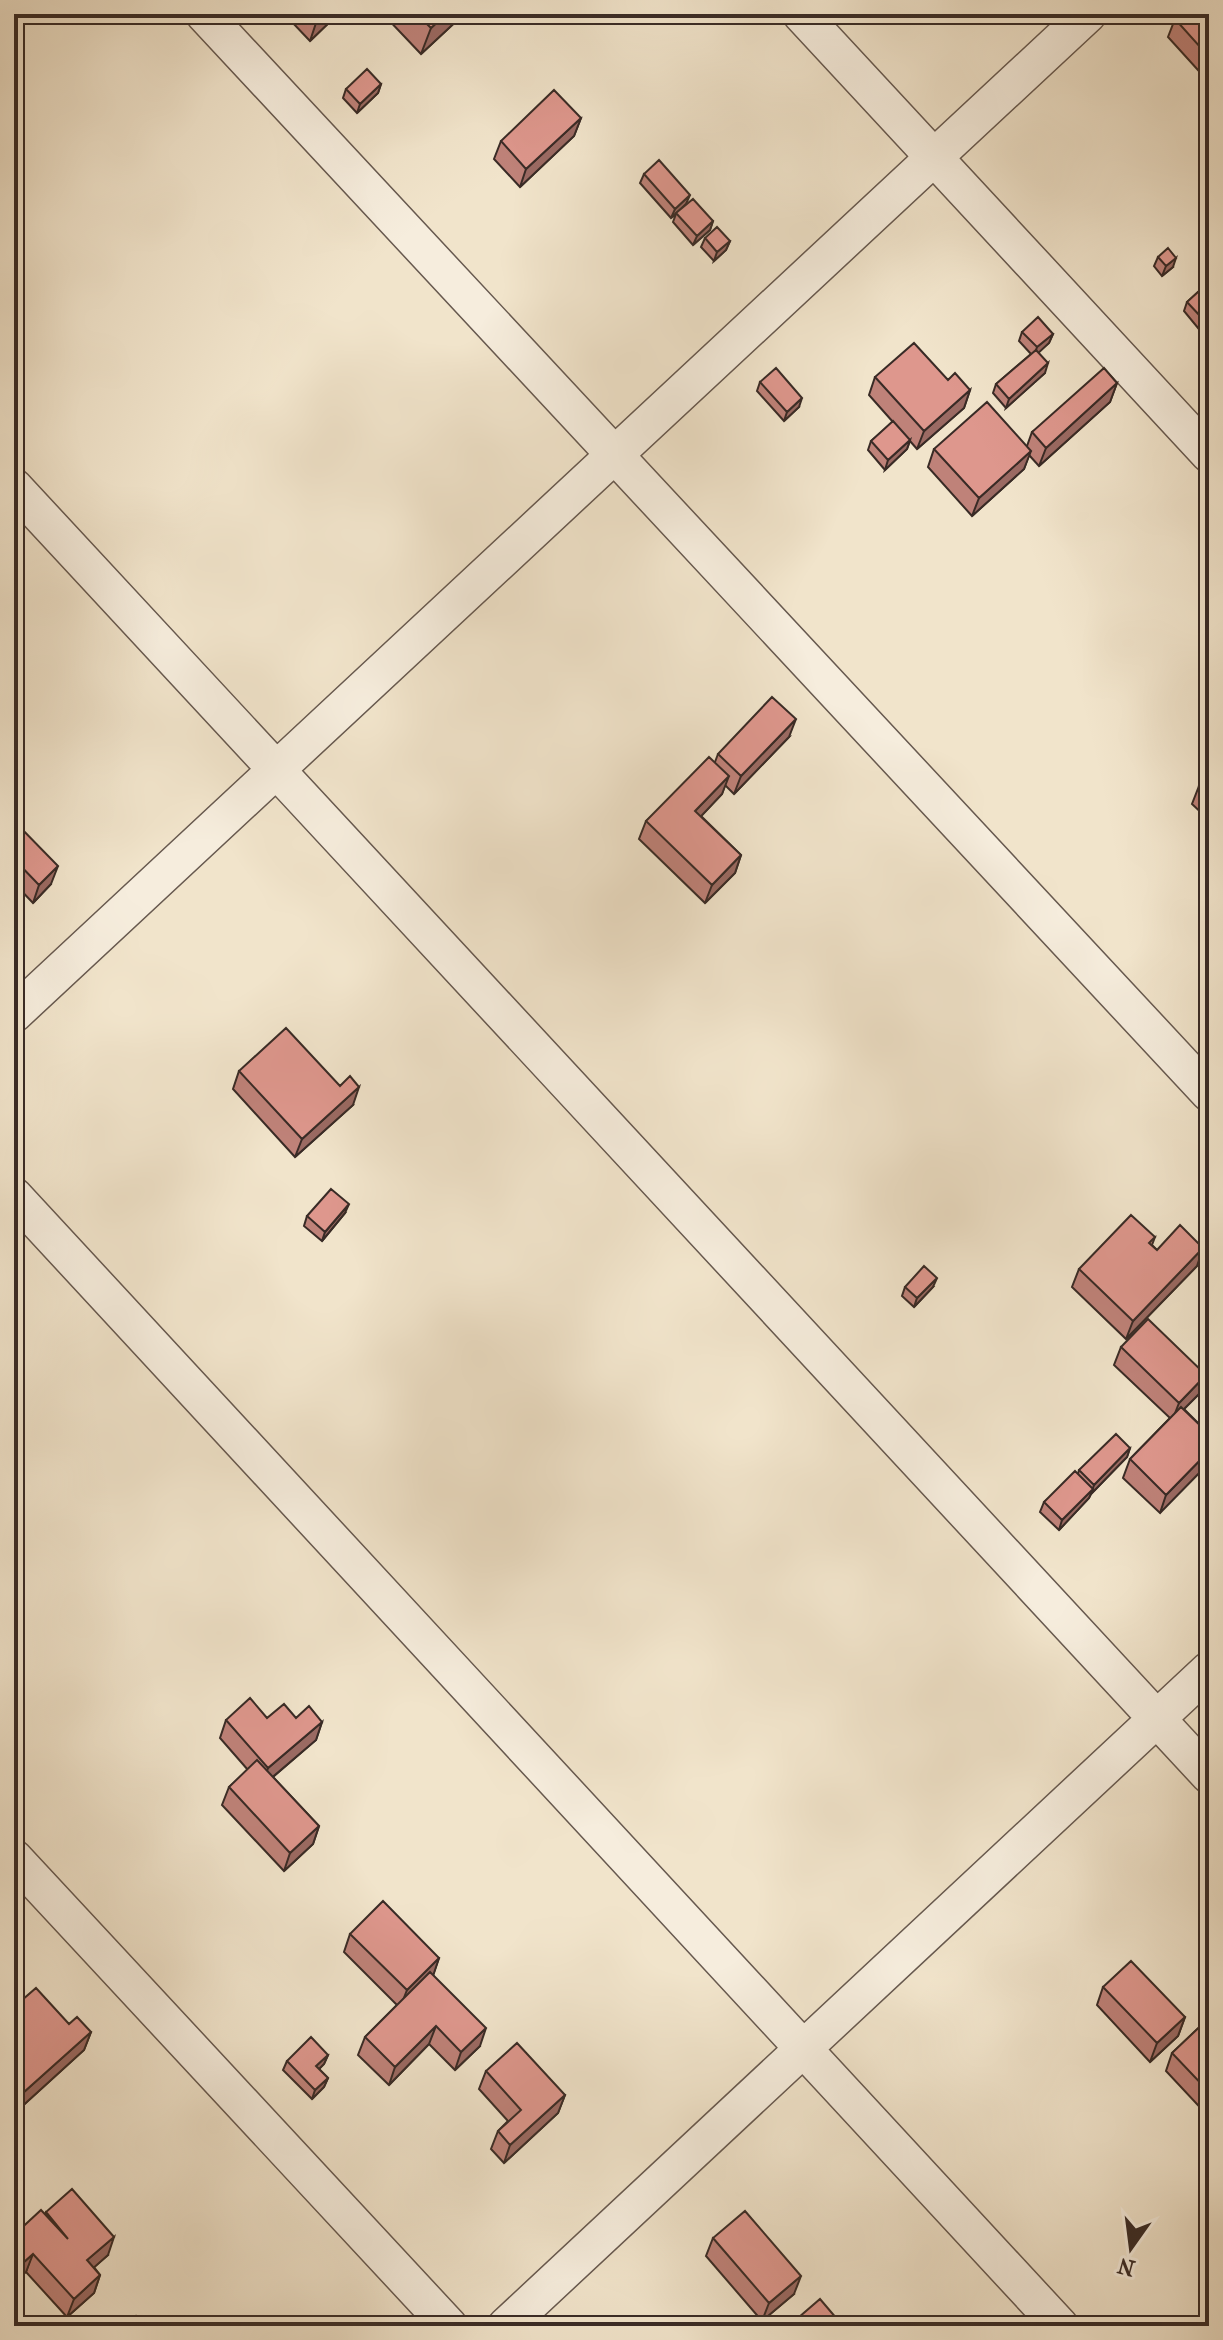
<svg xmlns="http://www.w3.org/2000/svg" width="1223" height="2340" font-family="'IM FELL French Canon',serif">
<rect width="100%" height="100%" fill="#f1e4cb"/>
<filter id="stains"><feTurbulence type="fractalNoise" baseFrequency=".0025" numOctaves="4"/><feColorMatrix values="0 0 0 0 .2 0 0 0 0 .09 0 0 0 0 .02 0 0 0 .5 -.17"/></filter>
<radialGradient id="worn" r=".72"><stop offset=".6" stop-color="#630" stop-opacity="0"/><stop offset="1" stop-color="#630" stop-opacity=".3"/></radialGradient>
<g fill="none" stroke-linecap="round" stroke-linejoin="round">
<g stroke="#67594f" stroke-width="39">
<path id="street" d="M204 14 1209 1093
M801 14 1209 454
M14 487 1209 1775
M14 1014 1088 14
M14 1196 1060 2326
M14 1858 449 2326
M506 2326 1209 1670"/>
</g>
<use href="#street" stroke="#f6eddd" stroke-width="36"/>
</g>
<path fill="#bf8279" stroke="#392b26" stroke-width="2" d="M292 14H338L310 41 290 20Z
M383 14H464L421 54Z
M1209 14V79L1207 80 1168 37 1175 19Z
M381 84 378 93 357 113 343 98 346 89Z
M581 118 574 136 520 187 494 159 501 141Z
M644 174 686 204 713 221 710 230 693 245 673 222 676 214 671 218 640 183Z
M705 238 730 241 726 250 714 261 701 247Z
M1158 257 1173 267 1162 276 1154 266Z
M1209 282V318L1198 328 1184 311 1187 302Z
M1022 332 1053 334 1049 343 1038 352 1045 373 1006 408 993 393 996 384 1031 354 1019 341Z
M875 377 948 380 970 390 964 408 917 449 910 441 907 449 885 470 868 450 871 441 893 422 869 395Z
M760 382 799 407 784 421 757 391Z
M1117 383 1110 402 1039 466 1029 455 1024 469 972 516 928 467 934 449 1027 446 1032 432Z
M789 737 734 794 725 785 722 794 701 816 741 855 735 873 705 903 639 839 646 821 715 762 718 754Z
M1209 776V820L1192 804 1199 786Z
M14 821 51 884 33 903 14 883Z
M239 1071 353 1105 295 1157 233 1089Z
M345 1213 322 1241 304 1226 307 1216Z
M1155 1237 1152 1245 1157 1250 1203 1248 1197 1266 1126 1339 1072 1287 1079 1269Z
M905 1287H933L914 1307 902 1296Z
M1121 1347 1206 1375 1200 1393 1184 1409 1209 1434 1160 1513 1123 1478 1130 1459 1170 1418 1114 1365Z
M1130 1448 1127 1457 1091 1494 1089 1498 1059 1530 1040 1512 1044 1502 1078 1474 1079 1470Z
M267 1718 322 1722 316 1740 273 1777 319 1826 313 1844 284 1871 222 1805 229 1787 248 1770 220 1738 226 1720Z
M350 1934 439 1958 433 1975 480 2046 455 2070 429 2044 389 2085 358 2055 365 2037 397 2005 344 1952Z
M1103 1987 1185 2017 1178 2036 1150 2062 1097 2005Z
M14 2007 91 2032 84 2050 18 2110 14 2106Z
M1209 2018V2117L1166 2071 1172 2053Z
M328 2055 324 2064 319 2069 328 2078 324 2087 312 2099 283 2070 287 2061Z
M486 2071 565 2095 558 2113 504 2163 491 2149 498 2131 508 2121 479 2089Z
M46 2212 108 2255 94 2267 100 2275 94 2293 67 2317 26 2272Z
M713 2238 794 2294 762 2321 706 2256Z"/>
<path fill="#9b6a63" stroke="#392b26" stroke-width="2" d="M326 14H338L310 41 316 23Z
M446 14H464L421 54 431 28Z
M381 84 378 93 357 113 360 104Z
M581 118 574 136 520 187 526 169Z
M690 195 686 204 671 218 675 209Z
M713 221 710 230 693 245 697 236Z
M730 241 726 250 714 261 717 252Z
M1176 258 1173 267 1162 276 1166 266Z
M1209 312V318L1198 328 1202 318Z
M1053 334 1049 343 1034 357 1037 347Z
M1048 363 1045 373 1006 408 1009 399Z
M1117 383 1110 402 1039 466 1046 448Z
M970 390 964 408 917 449 924 431Z
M802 398 799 407 784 421 787 412Z
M910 440 907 449 885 470 888 460Z
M1031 451 1024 469 972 516 979 498Z
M796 719 789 737 734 794 741 776Z
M729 776 722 794 689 829 695 811Z
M741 855 735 873 705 903 712 885Z
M58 866 51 884 33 903 39 885Z
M359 1087 353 1105 295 1157 302 1139Z
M349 1204 345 1213 322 1241 325 1232Z
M1203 1248 1197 1266 1126 1339 1133 1321Z
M937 1278 933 1287 914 1307 917 1298Z
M1206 1375 1200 1393 1172 1421 1179 1403Z
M1130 1448 1127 1457 1091 1494 1094 1485Z
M1209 1451V1463L1160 1513 1166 1495Z
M1093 1489 1089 1498 1059 1530 1062 1520Z
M322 1722 316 1740 262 1786 268 1768Z
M319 1826 313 1844 284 1871 290 1853Z
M439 1958 433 1976 400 2008 407 1990Z
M1185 2017 1178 2036 1150 2062 1157 2043Z
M436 2026 429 2044 389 2085 395 2067Z
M486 2028 480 2046 455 2070 461 2052Z
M91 2032 84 2050 18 2110 24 2092Z
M328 2055 324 2064 312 2076 316 2066Z
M328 2078 324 2087 312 2099 315 2090Z
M565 2095 558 2113 504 2163 510 2145Z
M114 2237 108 2255 81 2279 87 2260Z
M33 2254 26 2272 14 2283V2271Z
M100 2275 94 2293 67 2317 74 2299Z
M801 2276 794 2294 762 2321 769 2303Z"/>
<path fill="#de978d" stroke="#392b26" stroke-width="2" d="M308 14H326L316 23Z
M417 14H446L431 28Z
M1180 14H1209V57L1175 19Z
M367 69 381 84 360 104 346 89Z
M554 90 581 118 526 169 501 141Z
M659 160 690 195 675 209 644 174Z
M693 199 713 221 697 236 676 213Z
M717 227 730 241 717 252 705 238Z
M1168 248 1176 258 1166 266 1158 257Z
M1209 282V312L1202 318 1187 302Z
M1038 317 1053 334 1037 347 1022 332Z
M914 343 948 380 955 373 970 390 924 431 875 377Z
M1036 350 1048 363 1009 399 996 384Z
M776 368 802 398 787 412 760 382Z
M1104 368 1117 383 1046 448 1032 432Z
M987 402 1031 451 979 498 934 449Z
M893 421 910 440 888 460 871 441Z
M772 697 796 719 741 776 718 754Z
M709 757 729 776 695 811 741 855 712 885 646 821Z
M1209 776V796L1199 786Z
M14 821 58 866 39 885 14 859Z
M286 1028 340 1086 350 1076 359 1087 302 1139 239 1071Z
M331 1189 349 1204 325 1232 307 1216Z
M1131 1215 1155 1237 1149 1243 1157 1250 1180 1225 1203 1248 1133 1321 1079 1269Z
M924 1266 937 1278 917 1298 905 1287Z
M1148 1319 1206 1375 1179 1403 1121 1347Z
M1181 1407 1209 1434V1451L1166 1495 1130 1459Z
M1116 1434 1130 1448 1094 1485 1079 1470Z
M1075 1471 1093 1489 1062 1520 1044 1502Z
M250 1698 267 1718 284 1704 296 1718 309 1706 322 1722 268 1768 226 1720Z
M257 1760 319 1826 290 1853 229 1787Z
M383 1901 439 1958 407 1990 350 1934Z
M1131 1961 1185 2017 1157 2043 1103 1987Z
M430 1972 486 2028 461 2052 436 2026 395 2067 365 2037Z
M36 1988 69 2024 77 2017 91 2032 24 2092 14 2080V2007Z
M1209 2018V2092L1172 2053Z
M311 2037 328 2055 316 2066 328 2078 315 2090 287 2061Z
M517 2043 565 2095 510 2145 498 2131 521 2110 486 2071Z
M72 2189 114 2237 87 2260 100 2275 74 2299 33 2254 14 2271V2235L41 2210 68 2239 46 2212Z
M745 2211 801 2276 769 2303 713 2238Z
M820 2299 843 2326H792L791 2324Z
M136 2316 145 2326H126Z"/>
<rect width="1223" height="2340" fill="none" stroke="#f1e4cb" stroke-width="48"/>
<rect x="16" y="16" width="1191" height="2308" fill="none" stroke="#392b26" stroke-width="4"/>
<rect x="24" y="24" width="1175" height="2292" fill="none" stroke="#392b26" stroke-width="2"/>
<g transform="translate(1131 2248) rotate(194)" stroke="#f6eddd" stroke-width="6" paint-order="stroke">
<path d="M0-6L14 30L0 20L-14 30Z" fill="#392b26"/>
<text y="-12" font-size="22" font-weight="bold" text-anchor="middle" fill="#392b26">N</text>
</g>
<rect width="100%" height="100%" filter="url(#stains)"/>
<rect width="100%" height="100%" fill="url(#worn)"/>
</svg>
